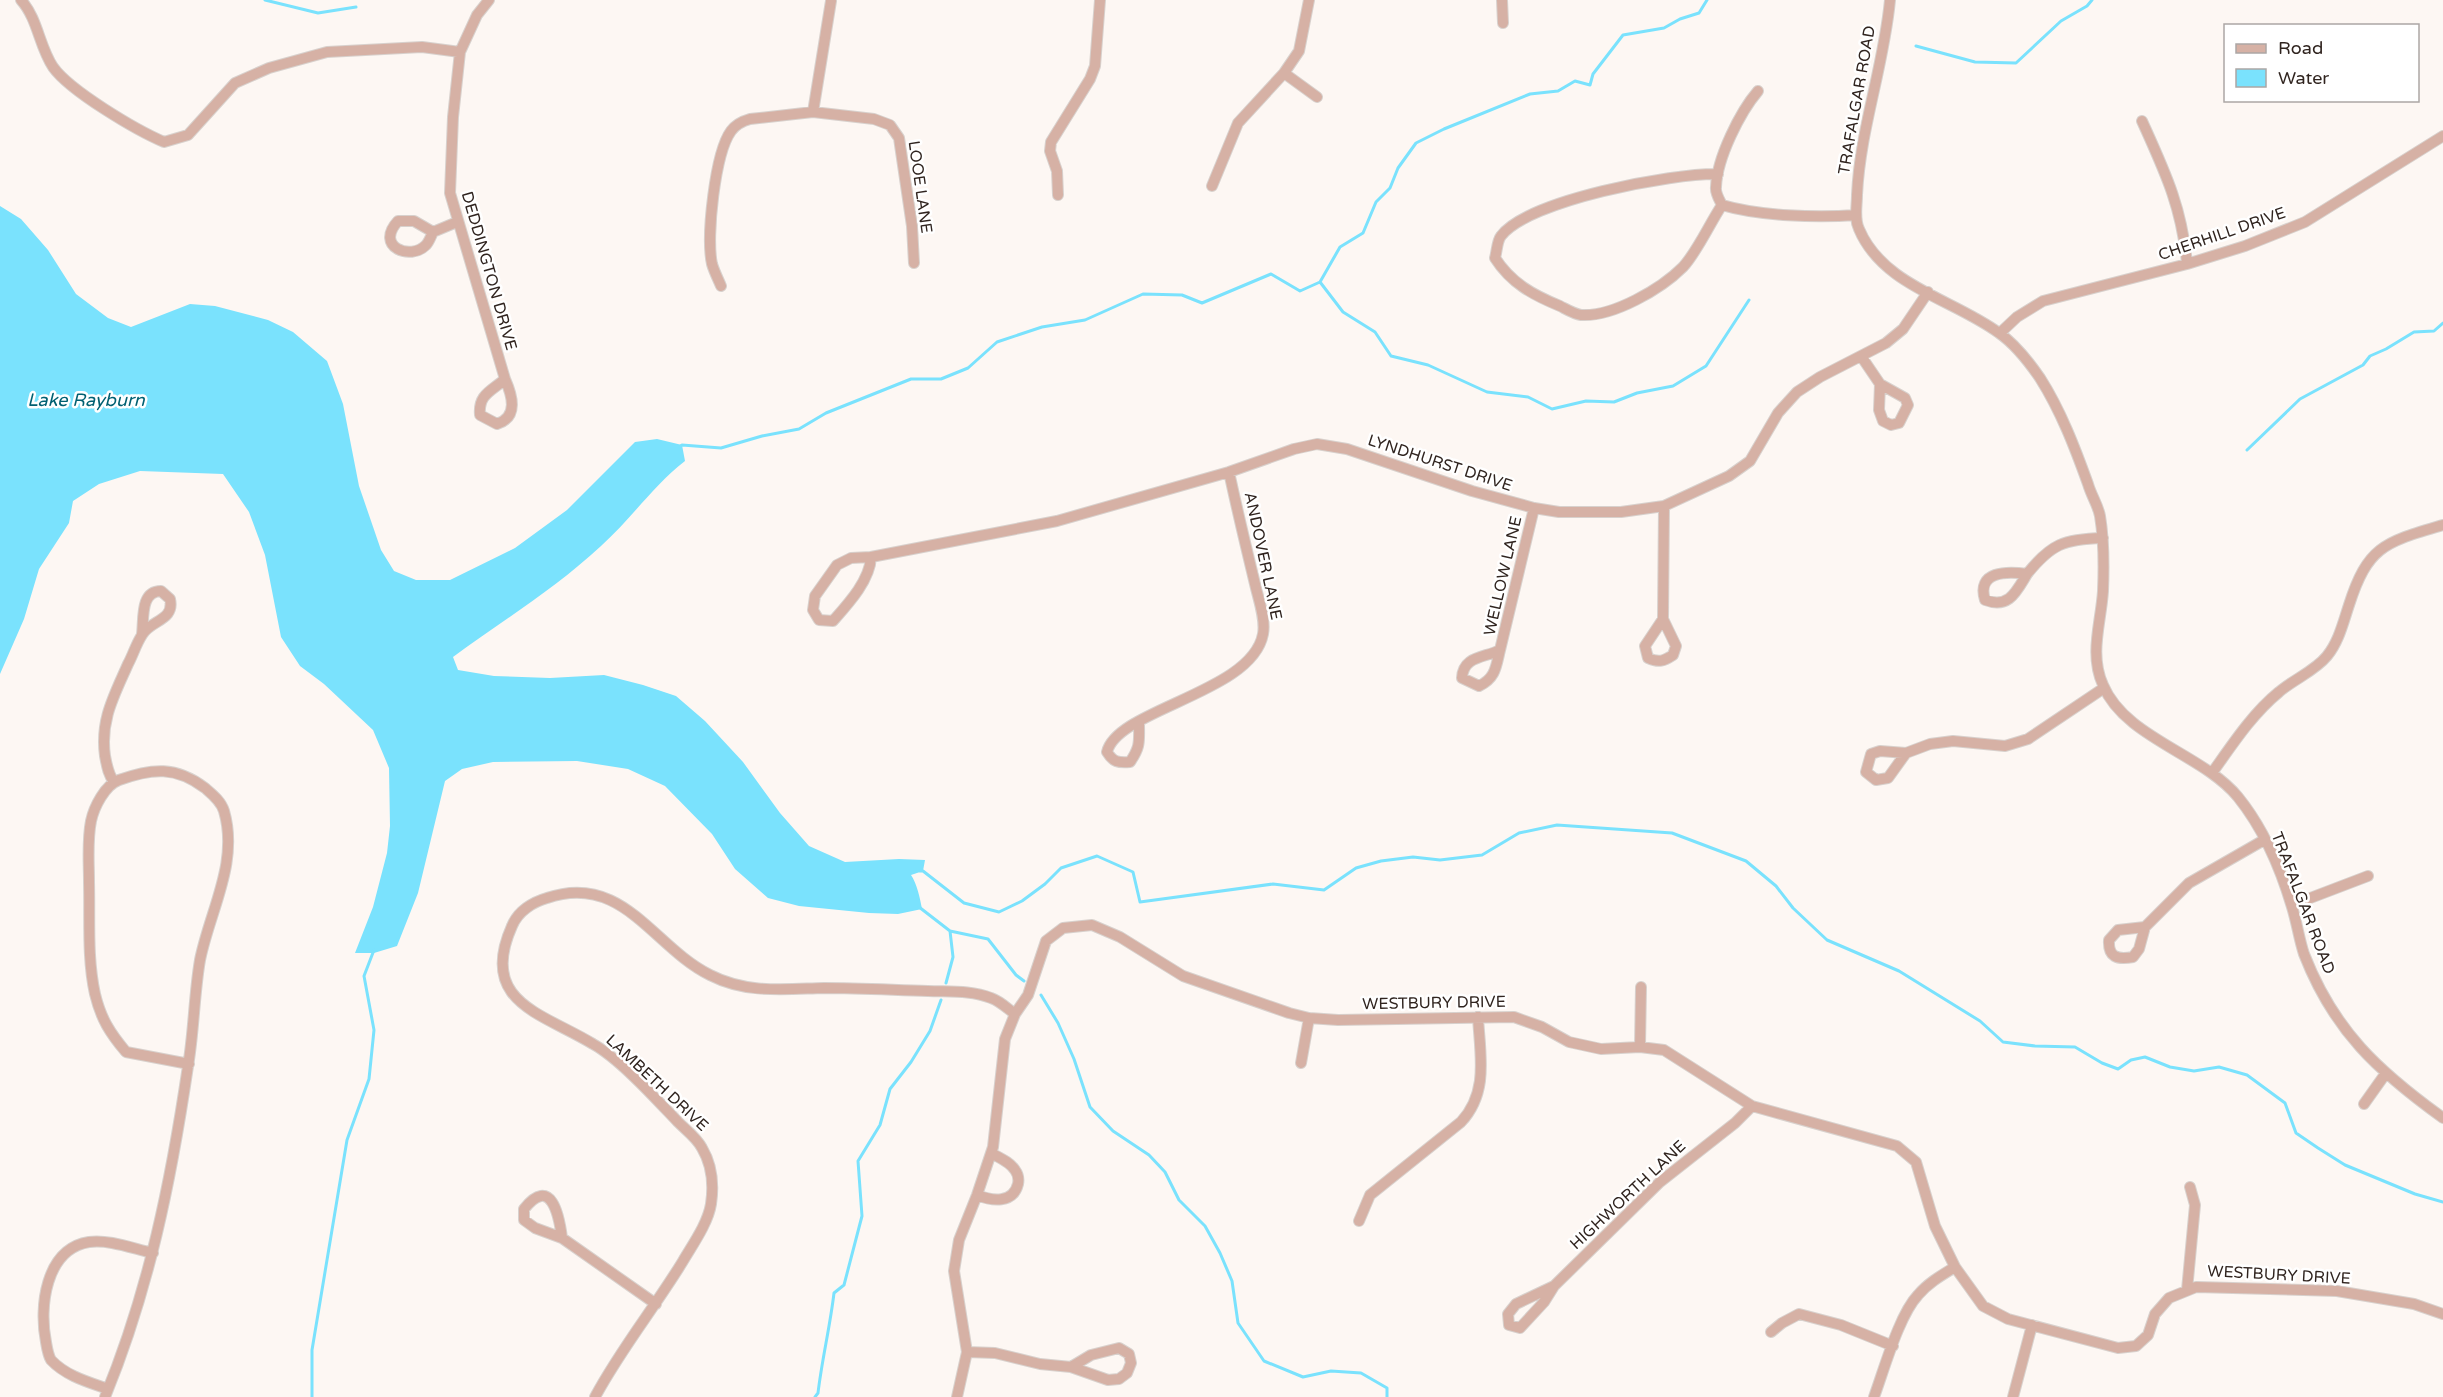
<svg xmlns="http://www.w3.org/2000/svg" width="2443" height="1397" font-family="'Varela Round',sans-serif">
<rect width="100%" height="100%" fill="#fdf7f3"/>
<path fill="#7ae2fd" d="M0 206 21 219 48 250 76 294 108 318 131 327 190 304 215 306 268 320 293 332 327 361 343 404 359 486 381 550 394 571 416 580H450L515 548 567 510 635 442 657 439 682 445 685 461C653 486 631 519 601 546 556 588 502 621 453 657L458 670 494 676 550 678 604 675 643 685 676 696 705 721 743 762 780 813 809 846 845 862 899 859 925 860 923 871 911 875C917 884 920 898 922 909L898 914 869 913 799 906 768 898 735 869 712 834 665 786 628 769 577 761 493 762 462 769 445 781 418 893 397 946 374 953H355L373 907 387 853 390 826 389 768 373 730 324 684 300 666 281 637 265 555 249 512 223 474 140 471 99 484 73 501 69 523 39 569 24 619 0 674Z"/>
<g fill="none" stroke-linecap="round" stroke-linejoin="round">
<path stroke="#7ae2fd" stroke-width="3" d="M265 0 318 13 356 7
M1916 46 1975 62 2016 63 2061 21 2087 6 2092 0
M1320 282 1343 312 1375 332 1391 356 1428 365 1487 392 1528 397 1552 409 1586 401 1614 402 1637 393 1673 386 1706 366 1749 300
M679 447 682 445 721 448 762 436 799 429 826 413 911 379H941L968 368 997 342 1042 327 1085 320 1143 294 1182 295 1202 303 1271 274 1300 291 1320 282 1340 247 1363 233 1376 202 1390 188 1398 168 1416 143 1444 129 1530 94 1558 91 1575 81 1590 85 1593 74 1623 35 1664 28 1680 19 1699 13 1707 0
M2247 450 2300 399 2363 365 2370 356 2386 349 2414 332 2434 331 2443 323
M920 871H923L964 903 999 912 1022 901 1045 884 1061 868 1097 856 1133 872 1140 902 1273 884 1324 890 1356 868 1381 861 1413 857 1440 860 1482 855 1519 833 1557 825 1672 833 1746 861 1776 886 1793 908 1827 940 1899 971 1980 1021 2003 1042 2035 1046 2075 1047 2102 1063 2118 1069 2131 1060 2145 1057 2170 1067 2194 1071 2219 1067 2247 1075 2285 1103 2296 1133 2318 1148 2345 1165 2415 1194 2443 1202
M919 907 950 931 988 939 1016 975 1024 981
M946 983 953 957 950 931
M1041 995 1058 1023 1074 1059 1090 1107 1113 1131 1149 1155 1165 1172 1179 1200 1205 1226 1220 1253 1232 1281 1238 1323 1264 1361 1303 1377 1331 1371 1361 1373 1387 1388V1397
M312 1397V1350L347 1140 369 1079 374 1030 364 976 374 950
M815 1397 818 1393C822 1359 830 1327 834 1293L844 1285 862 1216 858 1161 880 1125 890 1089 911 1062 930 1031 941 1000"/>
<g stroke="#d8d1cd" stroke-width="12">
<path id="minor" d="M21 0C38 19 39 46 53 67 70 91 136 130 164 142L188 135 235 83 269 68 327 52 422 47 460 52
M489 0 477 15 460 52 453 117 450 193 505 379C512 395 519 417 497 424L480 415C478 394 492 391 505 379
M1502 0 1503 23
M1890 0C1884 66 1860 129 1857 195 1857 206 1854 219 1859 229 1883 286 1953 299 1999 333 2015 344 2029 362 2040 378 2061 411 2075 448 2088 484 2091 495 2098 505 2100 516 2104 540 2104 567 2103 591 2101 623 2089 654 2103 685 2125 738 2203 754 2238 797 2263 828 2281 870 2292 907 2297 923 2299 939 2304 954 2334 1031 2378 1071 2443 1118
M1284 73 1317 97
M1758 91C1740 112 1717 158 1716 187 1715 193 1719 199 1722 205 1759 216 1817 218 1856 215
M813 112 831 1
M2142 121C2165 172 2182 207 2187 264
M1718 174C1673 173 1528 200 1501 236 1497 241 1497 251 1495 258 1511 283 1533 295 1560 306 1566 309 1574 314 1581 315 1613 317 1661 289 1683 267 1697 252 1710 223 1722 205
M1212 186 1238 123 1284 73 1299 51 1309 0
M1058 195 1057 171 1050 151 1051 142 1090 79 1095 66 1100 0
M433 232C431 236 429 242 426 245 411 261 374 247 398 221H414L433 232 457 222
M721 286C718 279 714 271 712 264 706 237 715 153 731 131 736 124 743 121 750 119L813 112 874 119 890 125 899 138 912 226 914 263
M2000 333 2017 317 2043 301 2187 264 2245 246 2305 222 2443 136
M1861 356 1880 384 1879 410 1883 421 1891 425 1899 423 1908 405 1905 398 1880 384
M871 557 851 558 837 565 815 596 813 610 819 620 833 621C849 603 870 580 871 557L1057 521 1229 472 1294 449 1317 444 1347 449 1472 491 1534 508 1559 512H1621L1664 506 1729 476 1750 461 1778 413 1797 392 1820 377 1886 343 1903 329 1928 292
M2027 574C2016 592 2009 609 1985 600 1976 571 2007 571 2027 574 2051 544 2064 539 2103 538
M1663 619 1676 646 1673 655C1664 661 1659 663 1648 658L1645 646 1663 619 1664 506
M1500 650C1496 666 1496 678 1479 686L1462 678C1463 656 1484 658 1500 650L1534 508
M1139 722C1139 741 1141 746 1130 762 1118 763 1113 762 1107 752 1117 709 1252 693 1263 634 1266 619 1258 598 1255 584 1246 547 1237 509 1229 472
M1906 753 1888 778 1876 780 1866 772 1871 754 1880 751 1906 753 1930 744 1953 741 2005 746 2028 739 2104 688
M2212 773C2232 745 2252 714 2279 692 2294 679 2315 671 2327 656 2339 641 2343 623 2349 605 2368 545 2386 542 2443 525
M114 782C108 774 107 766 105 756 100 720 114 696 128 664 133 655 136 644 142 635 150 620 175 621 170 599L161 591C140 591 144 619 142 634
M2292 905 2368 876
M2145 927 2139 949 2133 957C2117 960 2108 957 2109 940L2118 930 2145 927 2189 883 2264 840
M1640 1047 1641 987
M1301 1063 1309 1018
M2364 1104 2386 1073
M977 1195C992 1201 1013 1204 1018 1184 1019 1179 1018 1174 1015 1170 1010 1162 1000 1158 991 1153
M1359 1221 1370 1195 1461 1122C1489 1092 1480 1055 1478 1017
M562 1238 535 1228 524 1220V1209C551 1175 559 1215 562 1238L656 1304
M1554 1286 1544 1302 1520 1328 1509 1325 1508 1314 1516 1304 1554 1286 1660 1182 1735 1123 1752 1106
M2187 1290 2195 1205 2190 1187
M1771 1332 1782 1323 1799 1314 1841 1325 1893 1346
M967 1352 995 1353 1040 1364 1071 1367 1108 1380 1119 1379 1127 1373 1131 1363 1129 1354 1119 1348 1091 1355 1071 1367
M108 1389C88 1382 66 1376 51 1360 48 1355 47 1348 46 1342 39 1308 45 1249 89 1242 109 1239 134 1249 153 1253
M105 1397C149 1290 171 1181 188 1066 194 1031 194 995 200 960 210 910 239 863 224 811 221 801 212 794 205 788 176 766 152 768 119 780 105 785 94 807 91 821 87 841 89 862 89 882 90 919 87 958 95 994 101 1019 110 1033 126 1052L189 1064
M595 1397C620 1350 655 1307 683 1261 693 1244 708 1223 711 1204 714 1184 712 1165 702 1148 697 1138 686 1130 678 1122 656 1099 620 1059 593 1044 542 1013 478 1002 512 926 518 911 533 902 547 898 623 872 653 947 710 975 747 994 785 989 824 988 859 988 893 990 928 991 949 992 971 990 991 998 1000 1001 1008 1009 1015 1014
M957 1397 967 1352 954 1271 959 1240 977 1195 993 1147 1005 1039 1015 1014 1028 995 1046 941 1063 928 1092 925 1120 937 1183 976 1289 1013 1309 1018 1338 1020 1514 1017 1542 1027 1569 1042 1601 1049 1640 1047 1664 1050 1752 1106 1897 1146 1916 1162 1935 1226 1955 1267 1983 1306 2008 1319 2118 1348 2136 1346 2148 1335 2155 1314 2169 1298 2196 1287 2337 1291 2414 1304 2443 1314
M1874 1397C1884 1370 1899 1315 1918 1295 1928 1283 1942 1275 1955 1267
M2013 1397 2032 1325"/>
</g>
<use href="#minor" stroke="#d6b1a5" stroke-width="10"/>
</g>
<g text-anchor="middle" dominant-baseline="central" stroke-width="5" stroke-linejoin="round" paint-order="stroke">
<g font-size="16" fill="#30241f" stroke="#fff">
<text transform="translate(1857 100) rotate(-80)">TRAFALGAR ROAD</text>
<text transform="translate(920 187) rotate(82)">LOOE LANE</text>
<text transform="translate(2222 234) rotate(-19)">CHERHILL DRIVE</text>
<text transform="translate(489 271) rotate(74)">DEDDINGTON DRIVE</text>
<text transform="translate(1440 463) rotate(18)">LYNDHURST DRIVE</text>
<text transform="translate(1263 556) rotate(78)">ANDOVER LANE</text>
<text transform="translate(1503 576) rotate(-77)">WELLOW LANE</text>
<text transform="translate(2303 903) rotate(69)">TRAFALGAR ROAD</text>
<text transform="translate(1434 1003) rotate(-1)">WESTBURY DRIVE</text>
<text transform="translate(657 1083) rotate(43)">LAMBETH DRIVE</text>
<text transform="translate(1628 1195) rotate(-43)">HIGHWORTH LANE</text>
<text transform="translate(2279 1275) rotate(3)">WESTBURY DRIVE</text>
</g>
<g font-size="18" font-style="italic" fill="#016072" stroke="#fff">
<text x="86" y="400">Lake Rayburn</text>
</g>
</g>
<rect x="2224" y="24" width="195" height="78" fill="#ffffff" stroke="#aca7a5" stroke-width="1.5"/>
<rect x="2236" y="44" width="30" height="9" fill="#d6b1a5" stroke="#aca7a5" stroke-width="1.5"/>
<text x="2278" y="54" font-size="18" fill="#30241f">Road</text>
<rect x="2236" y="69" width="30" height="18" fill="#7ae2fd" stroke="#aca7a5" stroke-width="1.5"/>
<text x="2278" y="84" font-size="18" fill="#30241f">Water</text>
</svg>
